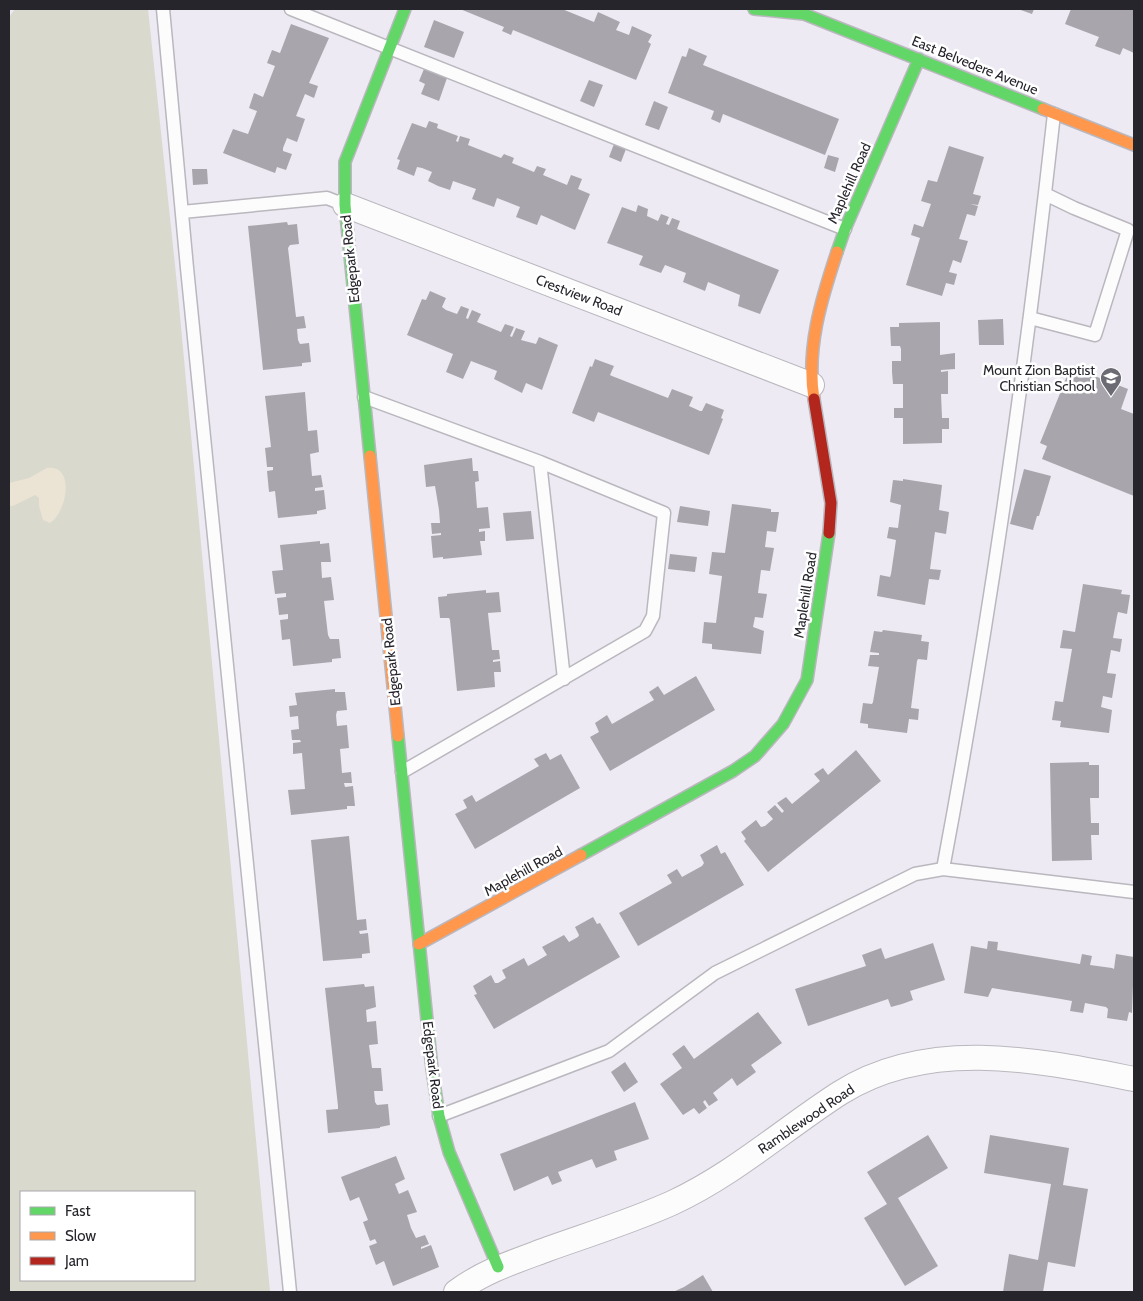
<svg xmlns="http://www.w3.org/2000/svg" width="1143" height="1301" font-family="Cabin,sans-serif">
<rect width="100%" height="100%" fill="#edeaf3"/>
<path fill="#d9d9cd" fill-rule="evenodd" d="M15 9H148L178 294 270 1292H9V17ZM21 1192H194V1280H21Z"/>
<path fill="#ebe4d4" d="M47 468C75 464 68 511 50 523L43 520 39 506V498L35 495 13 506H9V483L29 478Z"/>
<path fill="#a8a6ac" d="M460 9H562L594 22 598 12 620 22 616 30 629 35 632 26 652 35 648 42 651 44 636 80 513 30 511 35 502 31 504 27Z
M1018 9H1034L1032 14Z
M1071 9 1134 10V53L1123 48 1120 55 1095 46 1099 37 1065 24Z
M434 20 464 32 454 58 424 47Z
M291 24 329 38 309 83 318 86 314 98 305 94 296 116 305 119 297 142 287 138 283 148V151L292 154 286 170 277 167 275 173 223 153 233 129 248 134 257 111 249 108 254 93 263 97 275 66 267 63 272 50 280 53Z
M689 48 707 56 703 65 839 119 825 155 723 114 720 123 711 119 714 111 668 93 682 56 686 57Z
M424 69 447 78 439 101 421 94 425 84 419 81Z
M589 80 603 85 594 107 580 101Z
M654 101 668 107 659 130 645 125Z
M429 121 438 124 437 128 458 136 456 141 458 142 460 136 470 139 468 145 501 158 504 154 514 158 512 163 534 172 537 166 546 169 543 175 567 185 571 175 582 179 578 189 590 194 575 230 541 215 537 225 516 217 520 207 497 198 494 207 472 199 476 189 453 181 450 190 438 186 428 181 432 172 422 168 417 167 414 176 397 169 400 160 397 159 412 123 426 128Z
M614 144 626 149 621 162 609 157Z
M949 146 984 157 973 194 981 196 978 205 970 204 978 206 975 216 967 214 959 239 968 241 961 263 953 260 949 272 957 274 954 285 946 283 942 296 906 285 920 238 911 235 914 224 923 227 931 204 921 201 928 180 937 182Z
M828 155 839 158 835 172 824 168Z
M192 169H207L208 184 193 185Z
M638 205 648 209 647 216 658 221 661 214 669 217 666 224 669 225 672 218 680 221 677 229 779 270 760 314 738 306 740 295 708 282 705 291 683 282 686 273 665 265 661 273 639 265 643 256 607 243 622 207 636 212Z
M287 222 288 225 297 224 299 244 290 245 288 248 296 317 304 316 306 328 297 329 298 340 300 344 309 343 311 362 302 363V366L263 370 248 226Z
M430 291 446 298 442 307 446 310 457 314 461 306 469 309 466 318 468 319 472 310 481 314 477 322 501 332 505 324 514 327 510 336 512 337 516 328 525 331 521 340 536 344 539 337 558 345 542 390 526 383 522 393 494 379 497 371 471 361 463 379 446 372 453 354 407 335 422 299 426 300Z
M1003 319 1004 345H979L978 320Z
M940 322V355L955 353V369L941 370V372L948 371V394H941L942 418H949V429H942V443L903 444V418H894V408H903V384H893L892 372V361H901V349L900 346H891L890 327H899V323Z
M595 359 614 366 610 375 612 376 668 398 672 389 693 397 689 406 700 411H702L706 403 724 410 721 418 723 419 709 455 598 412 594 422 572 413 590 366 592 367Z
M1074 368 1128 389 1121 409 1134 414V496L1042 459 1047 446 1040 443 1067 376 1070 378Z
M305 392 308 431 317 430 319 452 310 454 312 476 321 475 323 487 315 488V491L324 490 326 509 317 511V514L278 518 275 491 269 492 267 471 273 470V467H267L265 448 271 447 265 396Z
M472 458 473 471H478L479 481 475 482 477 508 488 507 490 528 479 529V532L485 531V541H480L482 555 443 559V557L433 558 431 536 441 535V533L432 534 431 523H440L439 510 435 486 426 487 424 465Z
M1024 469 1051 476 1039 516H1037L1033 530 1010 524Z
M903 479 942 485 939 510 949 512 946 534 935 532 930 569 941 570 939 580 929 579 925 605 877 596 880 575 890 577 891 574 896 540 887 538 889 527 898 528 901 505 890 502 893 480 903 481Z
M732 504 771 509V512H779L776 532 767 531 765 547 774 548 770 571 761 570 758 593 767 594 763 618 755 617 753 627 764 631 761 654 712 649V644L702 643 704 622 716 623 722 576 709 574 712 552 725 553Z
M680 506 710 511 708 526 677 522Z
M531 511 534 539 506 541 503 513Z
M320 541V544L329 543 331 562H321L322 578 331 577 334 600 324 601 328 635 330 639H339L341 658 332 659V662L293 666 290 639 282 640 280 620 288 619V614L279 615 277 598 286 597V593L275 594 272 571 283 570 280 545Z
M670 554 697 557 695 572 668 569Z
M1083 584 1122 590 1121 594 1130 595 1127 614 1118 612 1117 616 1113 638 1122 639 1120 652 1111 650 1107 673 1116 674 1112 698 1103 696 1101 707 1112 710 1109 733 1060 727 1061 721 1052 720 1055 701 1063 702 1072 649 1060 648 1063 630 1075 632Z
M486 590V593L499 592 501 612 488 613 492 650H499L500 659 493 660V662L500 661 501 672H494L495 687 457 691 450 620 449 618H440L438 597 447 596V594Z
M883 630 922 635 921 641 929 642 927 660 918 659 917 661 911 708 919 709 918 720 909 719 907 733 868 728V724L860 723 863 703 872 704 873 702 879 667 868 666 870 655H879V653L870 652 874 631 882 632Z
M696 676 715 710 610 771 590 737 599 732 595 723 607 715 612 724 654 700 649 692 658 686 664 695Z
M335 689V692H345L347 710 337 711 336 715 337 726 347 725 349 748 340 749 342 773 351 772 352 783H344L345 787 353 786 355 806H347V809L291 815 288 790 305 789 302 753 293 754V743L301 742 300 740H292L291 730 299 729 298 716 290 717 289 706 297 705 295 693Z
M856 750 881 781 768 872 744 841 746 839 741 832 756 820 761 827 765 826 773 819 767 812 775 805 782 813 784 811 777 803 786 797 792 804 820 781 814 774 823 768 828 775Z
M546 753 550 760 561 754 580 788 475 849 455 814 467 808 463 800 472 795 476 802 539 766 534 759Z
M1089 762V765H1099V798H1090L1091 823H1099V835H1091L1092 860 1052 861 1050 763Z
M349 836 357 920 366 919 367 930 359 931 360 934 368 933 370 953 362 954V958L323 961 311 840Z
M717 845 721 854 725 852 744 885 638 946 619 913 672 883 667 875 677 869 682 877 702 866 704 863 700 855Z
M593 917 597 924 600 923 620 957 494 1029 474 995 477 994 473 986 491 975 495 983H498L506 978 502 970 524 958 528 966 537 961 547 955 542 947 564 935 569 942 578 937 579 935 575 927Z
M988 941 998 942 997 950 1080 964 1082 954 1092 956 1090 965 1112 968 1114 969 1116 954 1134 957 1132 1013 1129 1012 1127 1021 1107 1018 1108 1009 1106 1007 1085 1003 1083 1013 1070 1011 1072 1001 1061 999 992 988 988 997 964 993 971 946 987 949Z
M933 943 945 980 910 991 913 1000 902 1004 891 1007 888 999 808 1026 795 989 866 966 862 955 881 948 885 959Z
M364 984 365 987 374 986 376 1007 366 1010 367 1022 376 1021 378 1044 369 1045 372 1068H381L383 1091H374L375 1102 377 1105 388 1104 390 1125 380 1127V1128L328 1133 326 1110 338 1109V1106L325 988Z
M758 1012 782 1043 751 1065 756 1072 737 1086 732 1078 713 1093 718 1100 709 1106 705 1100 703 1102 707 1108 699 1114 694 1108 683 1115 660 1084 682 1068 672 1054 684 1045 694 1059Z
M625 1062 638 1082 624 1092 611 1072Z
M635 1102 649 1139 614 1151 617 1160 596 1168 592 1159 558 1172 562 1181 552 1185 548 1176 514 1191 500 1154Z
M928 1135 948 1168 898 1198 938 1266 905 1286 864 1218 887 1204 867 1172Z
M990 1135 1069 1148 1063 1185 1088 1189 1075 1267 1048 1262 1043 1292H1003L1009 1254 1038 1260 1051 1184 984 1173Z
M396 1156 405 1179 395 1184 399 1194 408 1190 417 1212 407 1215 411 1228 416 1238 425 1235 429 1244 421 1247V1249L431 1245 439 1267 393 1286 384 1261 376 1265 369 1246 377 1243 375 1239 370 1241 363 1222 368 1220 359 1197 350 1201 341 1177Z
M703 1275 713 1292H673L684 1287Z"/>
<g fill="none" stroke-linecap="round" stroke-linejoin="round">
<g stroke="#bab7be" stroke-width="15">
<path id="lane" d="M163 9 187 268 290 1292
M291 9 845 229
M182 212 327 198 345 205
M1030 318 1095 335 1128 230 1074 208 1045 194
M364 397 540 462 564 679
M402 772 645 631 653 616 664 513 540 462
M943 869C990 619 1026 367 1054 114
M439 1116 609 1051 715 973 915 874 943 869 1134 892"/>
</g>
<g stroke="#bab7be" stroke-width="26">
<path id="street" d="M345 205 812 385
M456 1292C484 1271 516 1261 548 1249 590 1234 632 1221 672 1203 733 1175 784 1129 840 1093 929 1037 1037 1060 1134 1079"/>
</g>
<g stroke="#bab7be" stroke-width="14">
<path id="fast" d="M754 9 804 14 1043 109
M837 252 845 229 919 59
M370 456 345 205V162L405 9
M398 736 432 1069 439 1116 449 1152 498 1267
M581 855 733 771 755 756 783 724 807 680 829 533"/>
</g>
<g stroke="#bab7be" stroke-width="14">
<path id="slow" d="M1043 109 1134 145
M814 399C806 349 821 300 837 252
M370 456 398 736
M419 944 581 855"/>
</g>
<g stroke="#bab7be" stroke-width="14">
<path id="jam" d="M814 399 831 503 829 533"/>
</g>
<use href="#lane" stroke="#fcfcfd" stroke-width="12"/>
<use href="#street" stroke="#fcfcfd" stroke-width="24"/>
<use href="#fast" stroke="#63d668" stroke-width="11"/>
<use href="#slow" stroke="#ff974d" stroke-width="11"/>
<use href="#jam" stroke="#b3261e" stroke-width="11"/>
</g>
<defs>
<g id="school-pin" transform="scale(1.125)"><path d="M0 17L-7.5 6A9.5 9.5 0 1 1 7.5 6Z" fill="#6c6a72" stroke="#fff"/><path d="M0-5L7-2L0 1L-7-2ZM-4 1L0 2.5L4 1V4Q0 6-4 4Z" fill="#fff"/></g>
</defs>
<g fill-rule="evenodd">
<use href="#school-pin" x="1111" y="378"/>
</g>
<g text-anchor="middle" dominant-baseline="central" stroke-width="5" stroke-linejoin="round" paint-order="stroke">
<g font-size="14" fill="#27252c" stroke="#fff">
<text transform="translate(975 65) rotate(22)">East Belvedere Avenue</text>
<text transform="translate(849 183) rotate(-66)">Maplehill Road</text>
<text transform="translate(350 259) rotate(-96)">Edgepark Road</text>
<text transform="translate(579 295) rotate(21)">Crestview Road</text>
<text transform="translate(805 595) rotate(-81)">Maplehill Road</text>
<text transform="translate(391 662) rotate(-96)">Edgepark Road</text>
<text transform="translate(523 871) rotate(-29)">Maplehill Road</text>
<text transform="translate(433 1065) rotate(83)">Edgepark Road</text>
<text transform="translate(806 1119) rotate(-34)">Ramblewood Road</text>
</g>
<g font-size="14" fill="#27252c" stroke="#fff" text-anchor="end">
<text x="1095" y="370">Mount Zion Baptist<tspan x="1095" dy="16">Christian School</tspan></text>
</g>
</g>
<rect width="1143" height="1301" fill="none" stroke="#27252c" stroke-width="20"/>
<rect x="20" y="1191" width="175" height="90" fill="#ffffff" stroke="#a9a8ab"/>
<rect x="30" y="1207" width="25" height="8" fill="#63d668" stroke="#a9a8ab"/>
<text x="65" y="1216" font-size="15" fill="#27252c">Fast</text>
<rect x="30" y="1232" width="25" height="8" fill="#ff974d" stroke="#a9a8ab"/>
<text x="65" y="1241" font-size="15" fill="#27252c">Slow</text>
<rect x="30" y="1257" width="25" height="8" fill="#b3261e" stroke="#a9a8ab"/>
<text x="65" y="1266" font-size="15" fill="#27252c">Jam</text>
</svg>
